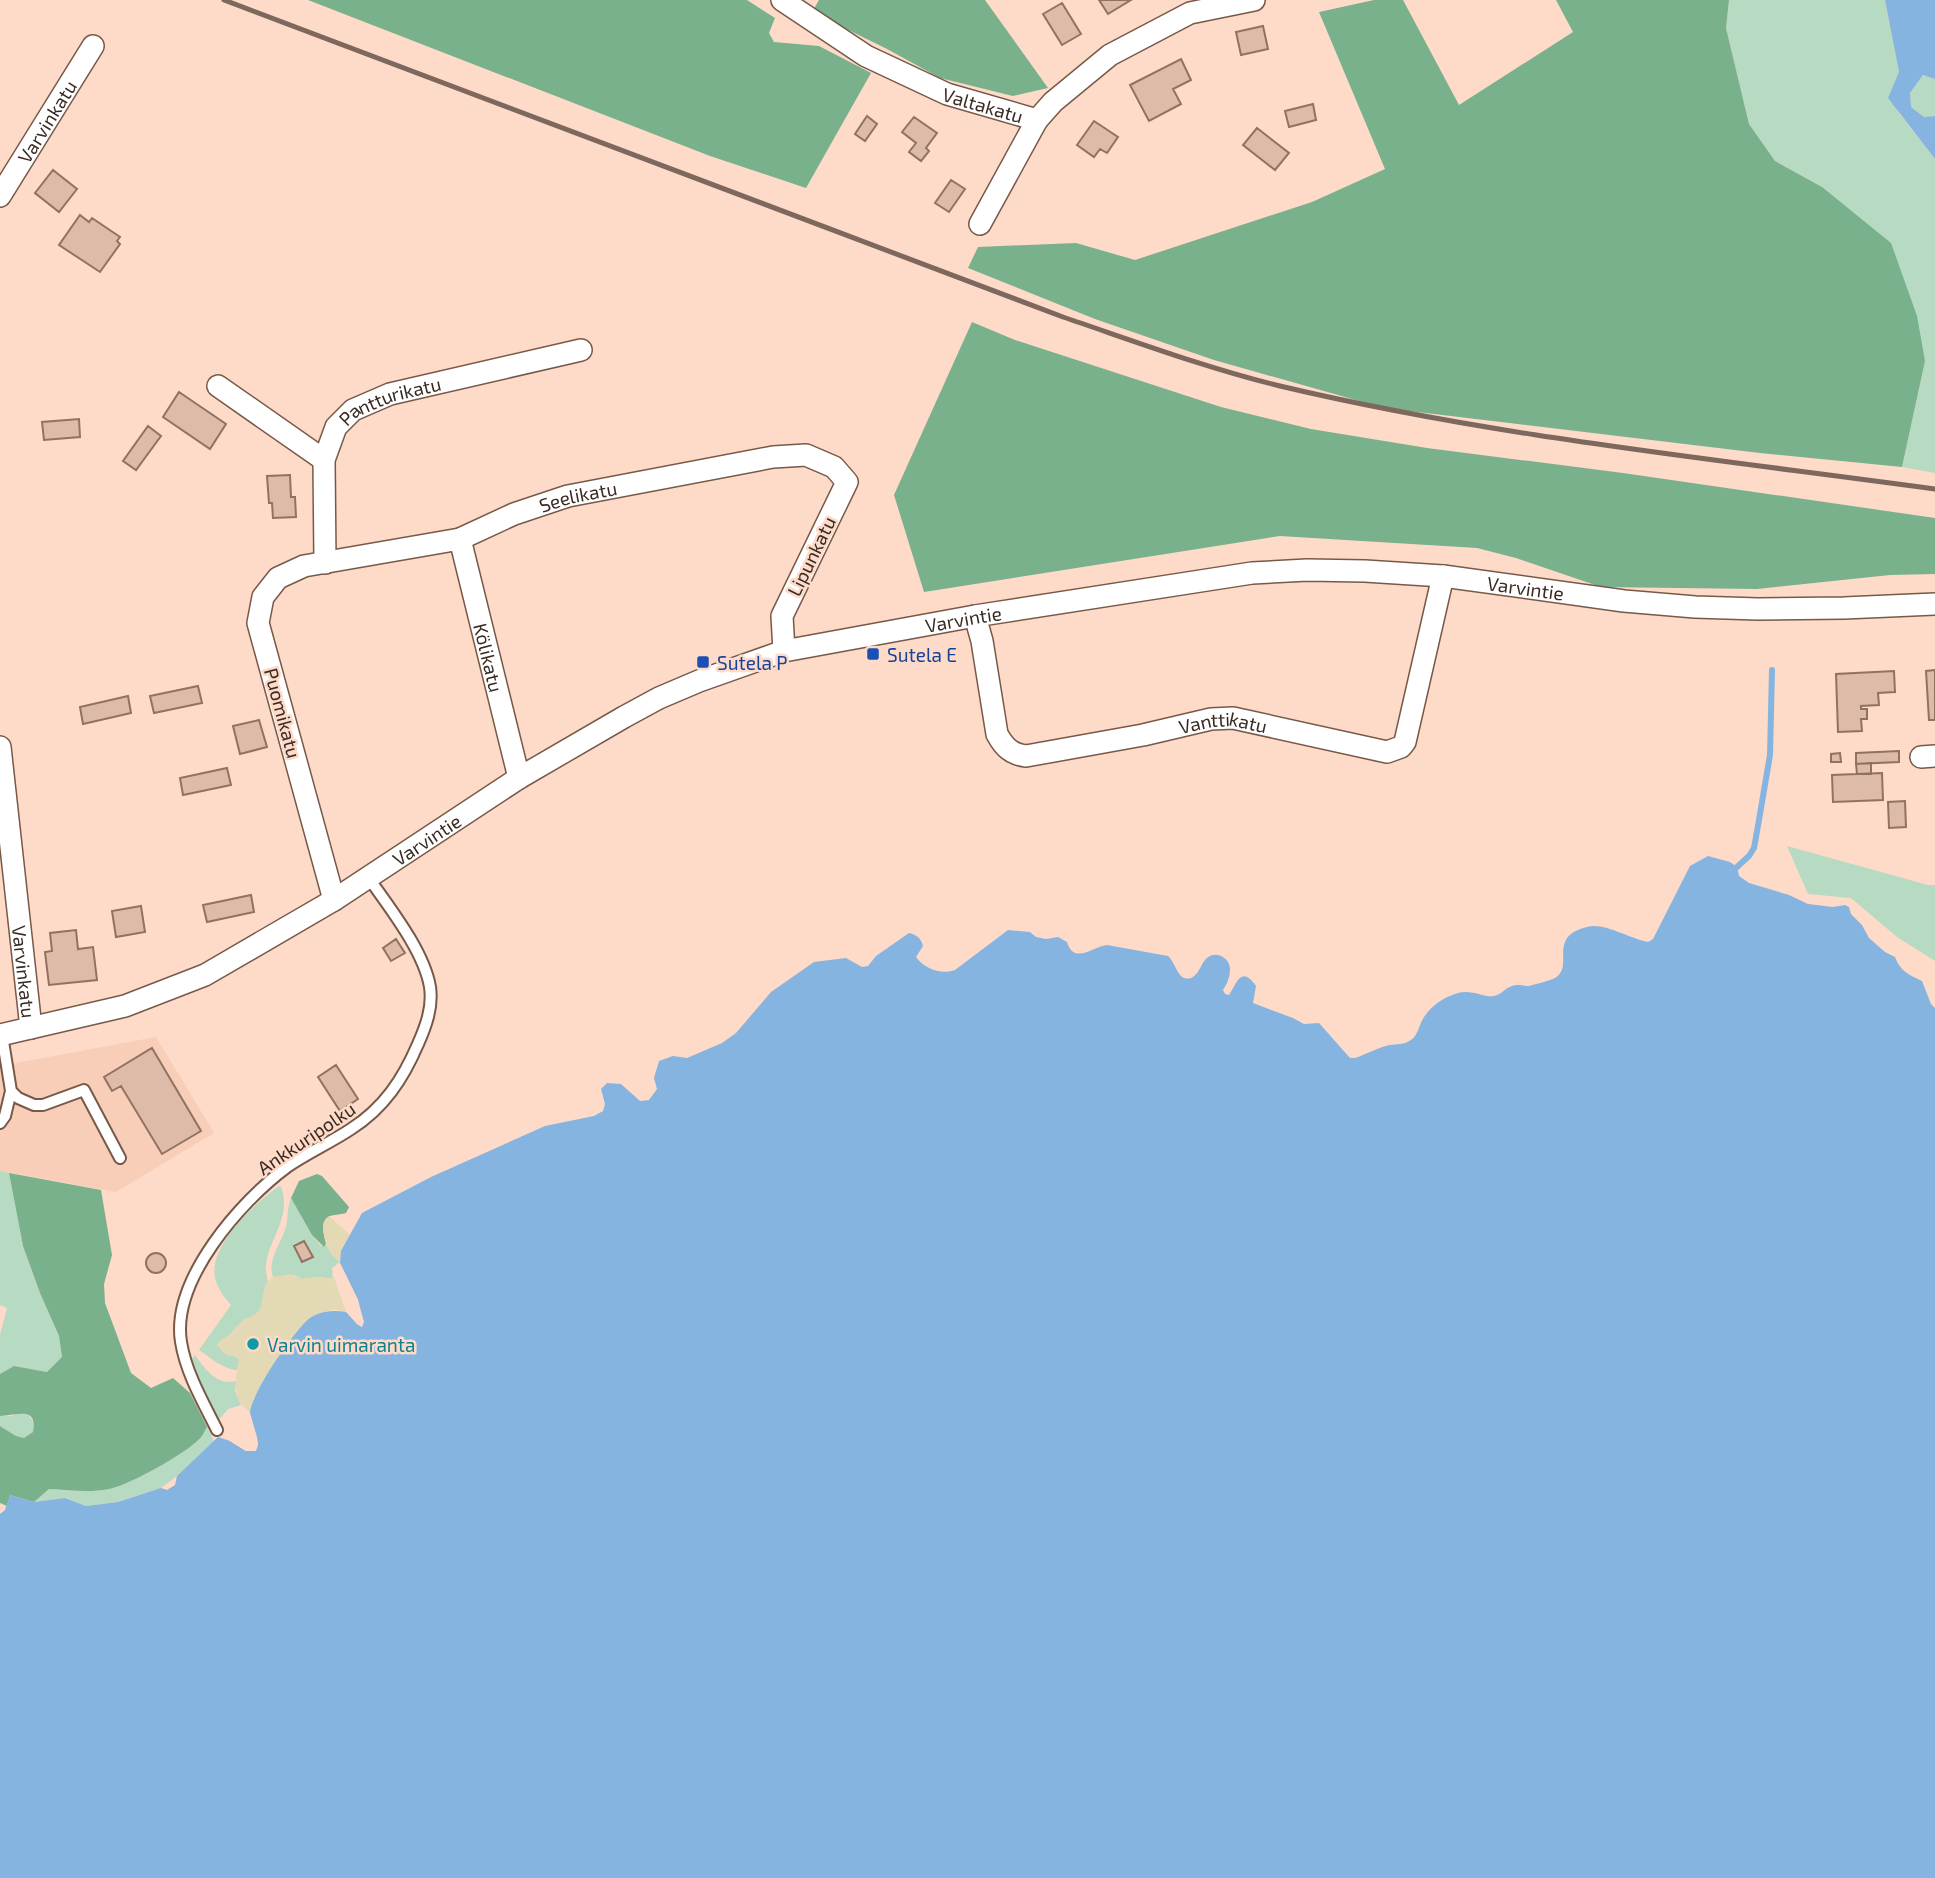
<svg xmlns="http://www.w3.org/2000/svg" width="1935" height="1878" font-family="'Exo 2',sans-serif">
<rect width="100%" height="100%" fill="#fedac8"/>
<path fill="#f8ceb8" d="M156 1037 214 1133 116 1192 0 1171V1066Z"/>
<path fill="#b6dbc2" fill-rule="evenodd" d="M1729 0H1885L1899 72V113L1935 159V473L1902 467 1925 361 1822 187 1775 161 1749 124 1726 28Z
M1923 75 1935 79V116L1924 117 1911 107 1910 93Z
M1787 846 1928 885H1935V961L1897 937 1851 898 1808 894Z
M0 1171 9 1173 23 1246 40 1293 59 1336 62 1358 47 1372 14 1366 0 1374V1335L7 1308 0 1305Z
M279 1186 281 1187C292 1217 269 1238 266 1265 265 1270 267 1276 268 1282L265 1286 261 1308 256 1314 237 1326 229 1336 221 1340 217 1345 227 1355H234L239 1359 237 1370C222 1369 211 1358 199 1350L231 1305C224 1297 217 1288 215 1277 209 1244 255 1204 279 1186Z
M291 1198 312 1235 321 1246H325L326 1244 331 1253 340 1263 332 1268 333 1279 318 1277 302 1279 294 1275 273 1277C267 1259 281 1244 286 1227 288 1218 287 1208 291 1198ZM304 1241 312 1257 302 1262 294 1246Z
M195 1355C205 1369 217 1386 236 1381L235 1391 241 1405 228 1409 219 1420 201 1386 192 1359Z
M19 1413C31 1414 35 1420 33 1432L24 1438 16 1436 0 1426V1416H11Z
M207 1427 214 1441 177 1476 161 1488 118 1502 86 1506 65 1498 34 1502 49 1489C68 1490 89 1493 109 1489 128 1486 191 1451 202 1436 204 1433 205 1430 207 1427Z"/>
<path fill="#78b18c" d="M308 0H747L775 18 769 33 774 42 819 46 871 73 806 188 710 156Z
M819 0H985L1048 88 1013 96 940 78 887 49 812 12Z
M1374 0H1403L1459 105 1573 32 1556 0H1729L1726 28 1749 124 1775 161 1822 187 1891 243 1917 316 1925 361 1902 467 1760 453 1384 408 1214 360 1095 319 968 268 978 247 1076 243 1135 260 1312 202 1385 169 1319 12Z
M972 322 1015 340 1221 407 1311 429 1427 448 1623 473 1935 518V574L1890 575 1757 589 1601 587 1516 558 1477 548 1280 536 924 592 894 495Z
M9 1173 101 1190 112 1255 104 1284 105 1303 131 1373 151 1388 173 1378 190 1393 207 1427C205 1430 204 1433 202 1436 191 1451 128 1486 109 1489 89 1493 69 1490 49 1489L34 1502 10 1495 7 1506 0 1503V1426L16 1436 24 1438 33 1432C38 1405 15 1416 0 1416V1374L14 1366 47 1372 62 1357 59 1336 40 1293 23 1246Z
M317 1174 322 1176 349 1207 346 1213C341 1215 333 1214 328 1217 320 1222 324 1236 326 1244L324 1247 312 1235 291 1198 299 1181Z"/>
<path fill="#e3d9b4" d="M329 1216 350 1235 342 1251 340 1263C329 1251 323 1240 323 1224Z
M290 1274 302 1279 318 1277 330 1279 334 1277 346 1312 333 1309 291 1339 254 1397 250 1413C231 1396 235 1383 239 1359L234 1356 227 1355 217 1345 221 1340 229 1335 244 1319 256 1314 261 1308 265 1285 273 1277Z"/>
<path fill="#85b4e0" d="M1885 0H1935V79L1923 75 1910 93 1911 107 1924 117 1935 116V159L1888 98 1899 72Z
M1708 856 1730 862 1737 867 1739 876 1749 883 1789 895 1808 904 1833 907 1845 905 1849 907 1851 914 1862 925 1869 938 1885 952 1895 957C1900 971 1909 975 1922 981L1931 1004 1935 1008V1878H0V1514L5 1510 10 1495 34 1502 65 1498 86 1506 118 1502 161 1488 167 1490 175 1485 177 1476 218 1437 230 1441 246 1451 258 1445C257 1435 251 1424 250 1414 249 1396 295 1329 310 1318 321 1311 334 1310 346 1312L357 1324 362 1327 358 1300 340 1263 341 1251 362 1213 431 1177 545 1126 594 1116 603 1111 605 1104 601 1089 607 1083 621 1084 640 1101 649 1100 657 1089 654 1078 659 1061 673 1056 687 1058 722 1043 736 1033 771 992 814 962 846 958 862 967 868 966 876 956 909 933C917 935 921 938 923 946L916 957C925 969 941 975 955 970L1008 930 1030 932 1036 937 1046 939 1058 937 1067 942C1074 965 1092 947 1107 945L1168 956C1175 962 1176 974 1184 978 1188 979 1191 979 1194 976 1200 972 1201 963 1207 958 1216 950 1230 958 1230 969 1230 977 1227 984 1223 990L1225 994 1229 995C1237 983 1241 965 1256 986L1253 1003 1293 1018 1304 1024 1319 1023 1350 1058H1355C1367 1054 1379 1047 1390 1045 1397 1044 1404 1045 1411 1040 1418 1035 1419 1025 1424 1017 1432 1005 1444 997 1458 993 1472 989 1485 998 1494 996 1501 995 1505 988 1512 986 1518 984 1522 986 1528 986 1530 986 1551 980 1553 979 1577 968 1545 937 1587 927 1604 922 1630 939 1648 942L1653 939 1690 866Z"/>
<path fill="#fedac8" d="M340 1263 358 1300 364 1322 362 1327 357 1324 345 1308 349 1309 360 1322 355 1302 336 1264Z
M247 1411 250 1413 257 1437 258 1445 256 1451H246L230 1441 228 1437 247 1448H253L254 1438Z"/>
<g fill="none" stroke-linecap="round" stroke-linejoin="round">
<path stroke="#85b4e0" stroke-width="6" d="M1737 867 1749 856 1754 848 1759 820 1770 755 1772 670"/>
</g>
<path fill="#ddbba8" stroke="#917260" stroke-width="2" d="M1099 0H1131L1108 14Z
M1062 3 1081 34 1062 45 1043 14Z
M1263 26 1268 49 1241 55 1236 32Z
M1181 59 1191 80 1173 89 1181 104 1149 121 1130 85Z
M1313 104 1316 120 1289 127 1285 111Z
M867 116 877 124 865 141 855 134Z
M914 117 937 133 926 148 929 151 921 161 909 152 916 143 902 132Z
M1094 121 1118 137 1107 153 1100 149 1094 157 1077 145Z
M1257 128 1289 153 1275 170 1243 145Z
M53 170 77 189 59 212 35 193Z
M951 180 965 189 949 212 935 203Z
M80 215 89 222 92 218 120 237 117 241 120 244 100 272 59 245Z
M179 392 226 424 210 449 163 417Z
M79 419 80 437 44 440 42 422Z
M148 426 161 436 136 470 123 461Z
M290 475 291 497H295L296 517 273 518 272 503H269L267 476Z
M1935 670V720H1929L1926 671Z
M1894 671 1895 692 1878 693 1879 705 1861 706V709H1867V719H1861L1862 731 1838 732 1836 674Z
M198 686 202 703 154 713 150 696Z
M128 696 131 713 83 724 80 707Z
M259 720 267 747 240 754 233 726Z
M1899 751V762L1856 764V753Z
M1840 753 1841 762H1831V754Z
M1871 763V774H1857L1856 764Z
M227 768 231 785 183 795 180 778Z
M1882 773 1883 800 1833 802 1832 775Z
M1905 801 1906 827 1889 828 1888 802Z
M251 895 254 912 207 922 203 905Z
M141 906 145 932 116 937 112 911Z
M76 930 78 949 93 947 97 980 49 985 45 952 52 951 50 933Z
M396 939 405 953 391 961 383 948Z
M152 1048 201 1131 162 1154 121 1086 112 1091 104 1077Z
M336 1065 358 1099 340 1111 318 1077Z
M304 1241 313 1257 302 1262 294 1246Z
M146 1263a10 10 0 1 1 20 0a10 10 0 1 1-20 0Z"/>
<g fill="none" stroke-linecap="round" stroke-linejoin="round">
<g stroke="#775949" stroke-width="14">
<path id="service" d="M2 1035 11 1091 18 1098 34 1105H43L84 1090 120 1158
M0 1123 5 1116 11 1091
M217 1430C203 1402 186 1373 181 1342 171 1280 241 1201 287 1167 307 1153 330 1143 351 1129 384 1108 403 1079 418 1044 426 1026 433 1007 430 987 424 951 389 907 368 877"/>
</g>
<g stroke="#775949" stroke-width="24">
<g id="minor">
<path id="s1" d="M782 0 866 56 947 94 1037 120 1053 102 1110 55 1190 13 1254 0"/>
<path id="s2" d="M0 196 93 46"/>
<path d="M980 224 1037 120"/>
<path d="M218 386 324 460"/>
<path id="s3" d="M460 539 519 778"/>
<path id="s4" d="M325 563 324 460 336 427 353 410 390 394 581 350"/>
<path id="s5" d="M975 616 982 641 997 734C1004 747 1011 754 1026 756L1143 735 1211 719 1233 718 1387 752 1401 747 1405 742 1443 576"/>
<path id="s6" d="M0 747 31 1028"/>
<path d="M1921 757 1935 756"/>
<path id="s7" d="M334 900 258 623 263 597 278 578 304 566 460 539 514 514 568 496 773 457 806 455 834 467 847 482 782 616 784 651"/>
<path id="s8" d="M0 1035 125 1006 205 975 334 900 519 778 624 717 659 698 699 681 784 651 975 616 1252 573 1307 570 1365 571 1443 576 1624 601 1695 607 1758 609 1844 608 1935 604"/>
</g>
</g>
<use href="#service" stroke="#fff" stroke-width="10"/>
<use href="#minor" stroke="#fff" stroke-width="21"/>
<path stroke="#7e685e" stroke-width="5" d="M224 0 1063 317C1134 341 1206 368 1280 386 1495 437 1716 459 1935 489"/>
</g>
<g fill="#1a4fb4" stroke="#fedac8" stroke-width="2.5">
<rect x="866" y="647" width="14" height="14" rx="3.5"/>
<rect x="696" y="655" width="14" height="14" rx="3.5"/>
</g>
<circle fill="#0f9aa8" stroke="#fedac8" stroke-width="2.5" cx="253" cy="1344" r="7"/>
<g text-anchor="middle" dominant-baseline="central" stroke-width="5" stroke-linejoin="round" paint-order="stroke">
<g font-size="19" fill="#392b24" stroke="#fedac8">
<text stroke="none"><textPath href="#s1" startOffset="228">Valtakatu</textPath></text>
<text stroke="none"><textPath href="#s2" startOffset="88">Varvinkatu</textPath></text>
<text stroke="none"><textPath href="#s4" startOffset="200">Pantturikatu</textPath></text>
<text stroke="none"><textPath href="#s7" startOffset="651">Seelikatu</textPath></text>
<text transform="translate(811 556) rotate(-64)">Lipunkatu</text>
<text stroke="none"><textPath href="#s8" startOffset="1629">Varvintie</textPath></text>
<text stroke="none"><textPath href="#s8" startOffset="1062">Varvintie</textPath></text>
<text stroke="none"><textPath href="#s3" startOffset="122">Kölikatu</textPath></text>
<text transform="translate(283 713) rotate(75)">Puomikatu</text>
<text stroke="none"><textPath href="#s5" startOffset="359">Vanttikatu</textPath></text>
<text stroke="none"><textPath href="#s8" startOffset="474">Varvintie</textPath></text>
<text stroke="none"><textPath href="#s6" startOffset="226">Varvinkatu</textPath></text>
<text transform="translate(306 1138) rotate(-34)">Ankkuripolku</text>
</g>
<g font-size="19" fill="#164399" stroke="#fedac8" text-anchor="start">
<text x="887" y="654">Sutela E</text>
<text x="717" y="662">Sutela P</text>
</g>
<g font-size="19" fill="#0d838f" stroke="#fedac8" text-anchor="start">
<text x="267" y="1344">Varvin uimaranta</text>
</g>
</g>
</svg>
